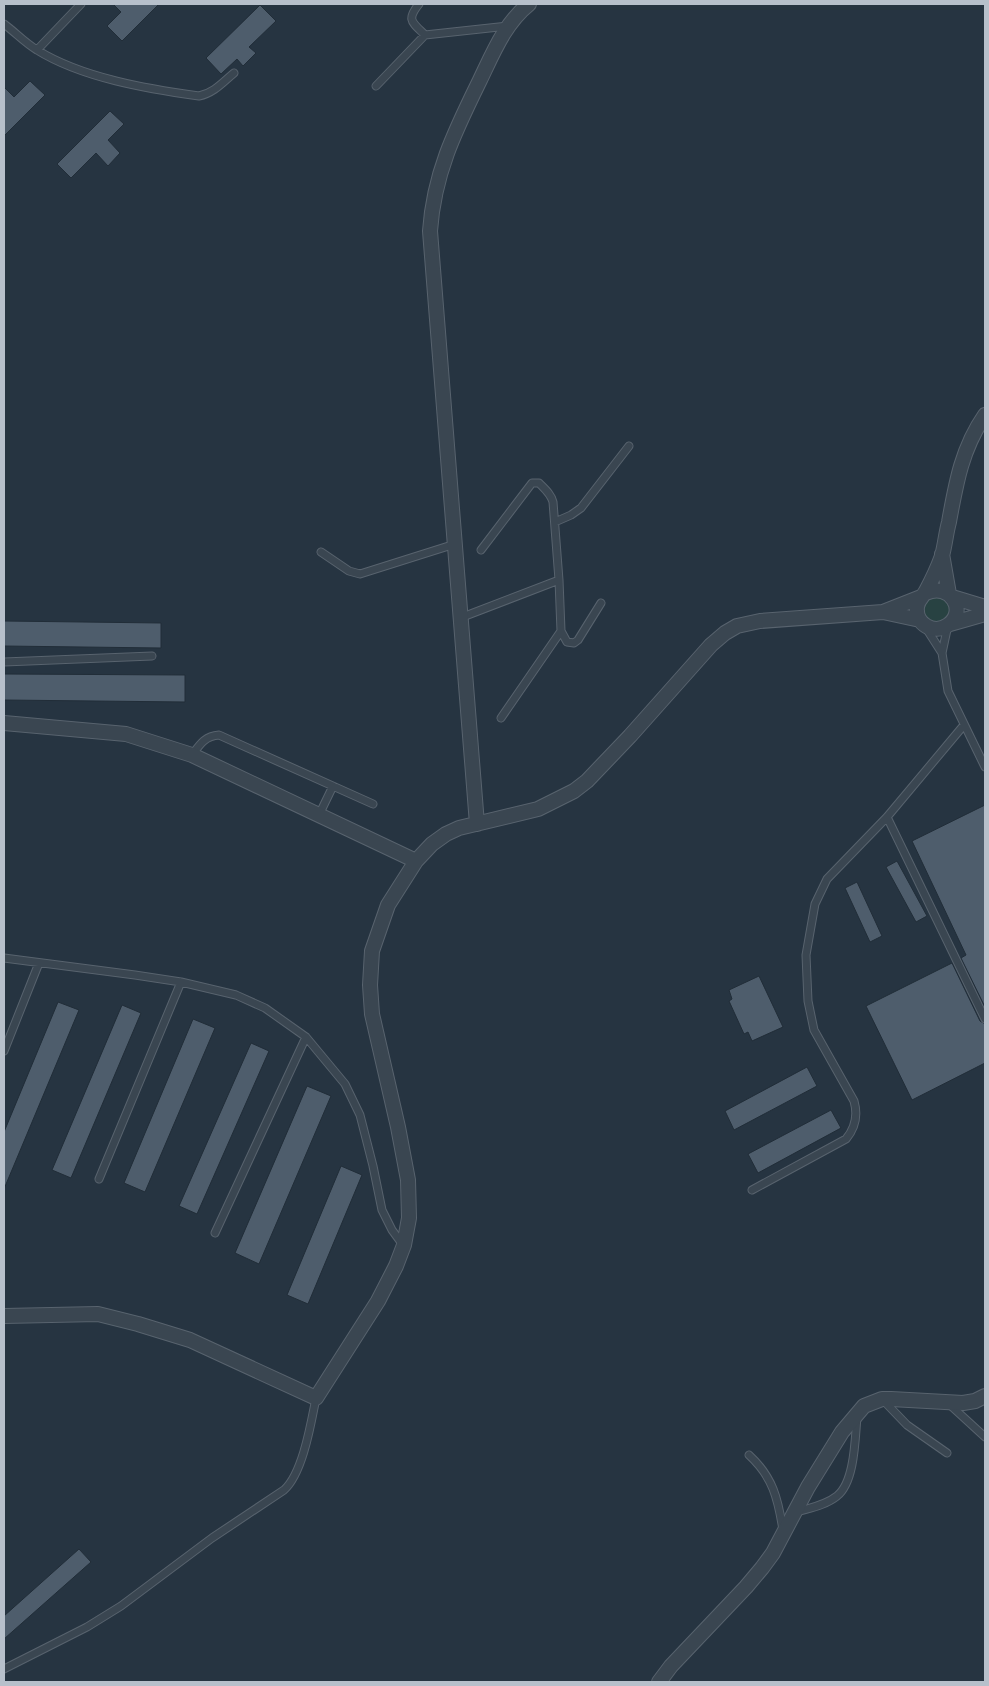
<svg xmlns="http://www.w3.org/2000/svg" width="989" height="1686" font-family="'Golos Text',sans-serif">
<rect width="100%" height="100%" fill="#263441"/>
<path fill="#284242" d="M924 609a13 13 0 1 1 26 0a13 13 0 1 1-26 0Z"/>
<path fill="#4e5d6c" stroke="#212d38" d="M113 4H159L122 41 107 26 121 12Z
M260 5 276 21 249 47 256 53 243 66 237 59 221 74 206 58Z
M30 81 45 95 4 136V87L14 97Z
M110 111 124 124 108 140 120 153 108 166 96 153 71 178 57 164Z
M4 621 161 623V648L4 646Z
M4 674 185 675V702L4 700Z
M985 805V1007L961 958 966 955 912 841Z
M897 861 927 916 916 922 886 867Z
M857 882 882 936 870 942 845 888Z
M952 963 980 1021 985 1024V1063L912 1100 866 1006Z
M759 976 783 1027 752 1041 748 1032 744 1034 729 1001 732 999 729 990Z
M58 1002 79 1010 4 1189V1132Z
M122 1005 141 1013 71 1178 52 1170Z
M193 1019 215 1028 145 1192 124 1183Z
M251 1043 269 1051 197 1214 179 1206Z
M807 1067 817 1086 734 1130 725 1111Z
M307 1086 331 1096 259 1264 235 1253Z
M831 1110 841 1128 758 1173 748 1154Z
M341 1166 362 1175 308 1304 287 1295Z
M79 1549 91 1562 4 1639V1616Z"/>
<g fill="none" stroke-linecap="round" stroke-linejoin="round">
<g stroke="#58636e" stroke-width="9">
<path id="service" d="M419 4C406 20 412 22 425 35
M4 24C15 32 25 43 37 50 82 78 148 89 199 96 214 93 223 82 234 73
M37 50 81 4
M376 86 425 35 508 26
M555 522 571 515 581 508 629 446
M321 552 349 571 360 574 455 544
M559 580 561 631 567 642 574 643 578 640 601 603
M460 618 559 580 553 502C551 494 545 489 539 483H532L481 550
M948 625 942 653 948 691 985 767
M926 628 942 653
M4 662 152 656
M501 718 561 631
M192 755C200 744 205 736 219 735L373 804
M319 815 333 786
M887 817 985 1019
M4 958 135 975 181 982 236 995 265 1008 306 1037 345 1084 360 1115 373 1166 382 1210 392 1230 403 1245
M4 1051 39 963
M99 1179 181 982
M752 1190 846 1139C856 1127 858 1115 854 1101L814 1030 808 1001 806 955 815 904 827 879 887 817 964 725
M215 1233 306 1037
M882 1399 907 1425 947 1453
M949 1404 985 1437
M749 1455C773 1477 778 1499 783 1530
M797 1512C810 1508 826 1505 837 1496 855 1482 855 1438 857 1417
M4 1669 87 1627 121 1606 212 1538 284 1490C303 1473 311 1423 316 1398"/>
</g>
<g stroke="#58636e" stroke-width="16">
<path id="minor" d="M942 554 949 594
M926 593C950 582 968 611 948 625 934 635 915 624 917 607 918 599 923 597 926 591 932 580 938 567 942 556 945 545 946 533 949 522 956 483 962 448 985 415
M952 597 985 607
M883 612 921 597
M950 624 985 614
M4 723 126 734 192 755 416 861
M477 824 430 231C434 173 455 131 480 80 493 53 505 23 529 4
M4 1316 98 1314 138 1324 190 1340 316 1398 378 1301 396 1266 404 1245 409 1218 408 1180 398 1127 372 1014 370 985 372 951 388 905 416 861 432 844 446 834 459 828 538 809 574 791 587 781 630 736 711 645 725 633 737 626 760 621 883 612 920 620
M659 1682 671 1666 746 1587 762 1568 773 1553 808 1487 842 1432 864 1406 882 1399H891L963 1403 975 1401 985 1396"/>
</g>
<use href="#service" stroke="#3a4651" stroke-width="7"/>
<use href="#minor" stroke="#3a4651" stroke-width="14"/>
</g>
<rect width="989" height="1686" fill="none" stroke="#b7c0cb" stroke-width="10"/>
</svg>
